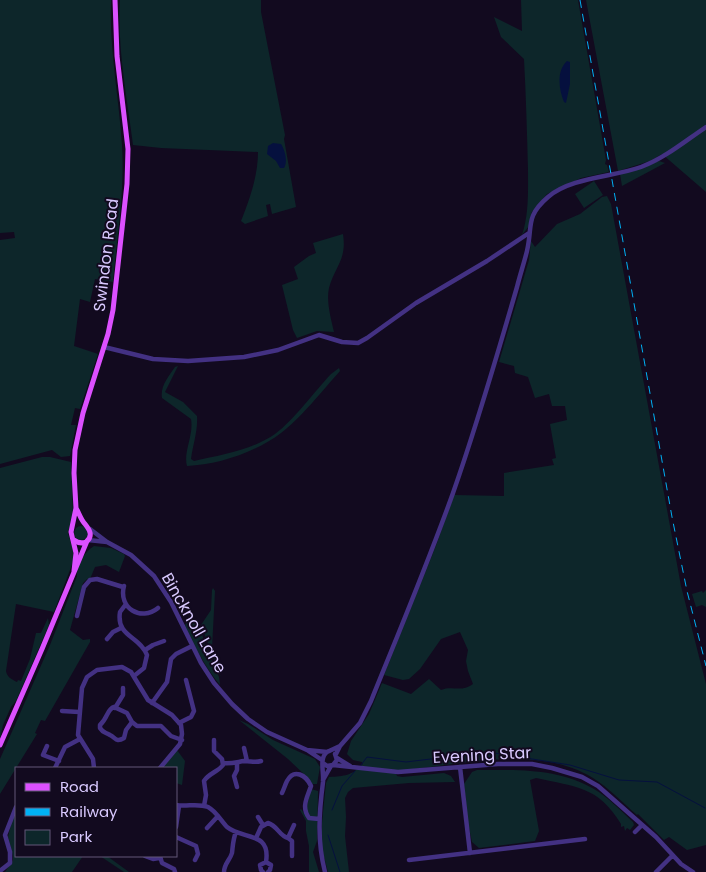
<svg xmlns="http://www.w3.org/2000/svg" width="706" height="872" font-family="Poppins,sans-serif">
<rect width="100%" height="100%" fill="#120a1f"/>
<path fill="#0d262a" d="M0 0H111C109 48 119 97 122 145 125 190 117 237 113 282L95 279 90 302 80 299 74 346 98 354 80 409 75 408 71 425H76L70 456 61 457 52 450 0 464V240L15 238 14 232 0 233Z
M120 0H261V12L285 135 284 139 296 207 272 214 270 204 266 205 268 216 245 224 241 221C250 199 258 175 258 152L161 148 133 145C127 97 117 48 120 0Z
M521 0H578L606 160 605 164 607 165 609 172 581 178 547 194 532 212 529 226 522 235C529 215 528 191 528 170 527 133 526 96 524 59L501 37 494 17 522 31Z
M586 0H706V192L662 154 650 161 618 171Z
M659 161 665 163 622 186 620 174Z
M594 181 603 195 584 208 575 194Z
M607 196 611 204 681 586 706 684V845L687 850 669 837 664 840 638 814 637 815C623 803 609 788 593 778 536 743 457 766 395 771L397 776 402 777 444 773 451 776 455 782 409 783 353 788 348 792 345 798 346 817 345 836 349 872H328L320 842 326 783 329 777C345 776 351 776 363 764L362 762 353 760 347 754 351 741 369 714 382 683 411 694 429 679 441 690C453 685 461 693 473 684L468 671 466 661 468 650 460 632 441 639 420 669 409 679 403 680 384 675 437 543 454 495 504 496V473L554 465 552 459 556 458 550 424 567 420 565 406H552L549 394 535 398 528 377 515 373 514 366 499 362 529 260 531 241 535 247 557 224 580 214 602 197Z
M343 234C347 260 335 266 329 288 326 301 331 319 334 332L317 331 297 338 293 330 282 285 298 279 294 267 309 256 316 253 313 243Z
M178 366 165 392 183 402 197 416C198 431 193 444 191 459L194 461C221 455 252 450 275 434 293 421 315 391 331 374L339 368 340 371C323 390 300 419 281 433 256 452 218 465 187 466 183 452 194 435 191 419L162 398C160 386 169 376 175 367Z
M42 457H50L71 462 73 514 68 533 73 550V562L54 612 16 604 6 671C7 677 11 679 17 682L18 680 21 681 30 659 36 633H41L48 618 49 625 16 701 11 707 3 725 0 739V468Z
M74 533a7 7 0 1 1 14 0a7 7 0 1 1-14 0Z
M94 546 111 548 124 554 125 556 119 572 106 565 95 567 90 579H87L83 583 70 630 83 640 90 639V642L45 721 41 720 35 733 37 734 0 794V759L50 645 77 576C76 566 85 551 94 546Z
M213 588 215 591 212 648 221 678 201 625 211 610 212 590Z
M706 590V607L702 605 696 607 692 594 702 591 703 593Z
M187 620 196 621 199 624 206 647 219 677 220 685C205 667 195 647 185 626Z
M239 720 248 724 273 740 315 759 320 767 317 784H312L308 778 288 759Z
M177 750 185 761 182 785 176 783V768H160Z
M477 770C517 770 558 768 594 789 608 797 621 811 633 822L634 825 630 830 627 828 625 831 624 826 621 827V824C598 786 576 787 536 778L530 780 539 831 535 841 479 848 472 842 468 823 464 784 472 772Z
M311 789 318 791V794L317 841 313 852 319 872H309V846L306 831V821L300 810 301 809 305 814Z
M16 813V856H83L72 872H5L13 860V856L8 837 12 820Z
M100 856H107L129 872H124Z"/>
<path fill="#05103e" d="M567 61 570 62V84L566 103 564 102C559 90 556 71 567 61Z
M273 143 281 144C285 150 288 162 284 168H280L276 161 267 154 268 146Z"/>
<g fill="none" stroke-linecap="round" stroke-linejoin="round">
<path stroke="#05103e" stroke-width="1" d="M361 765 367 757 406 762 488 752 570 765 619 780 657 782 705 808
M332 810 342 786 355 771
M328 835 340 872"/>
<path stroke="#433183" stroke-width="4.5" d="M104 347 153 359 188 361 244 357 278 350 319 335 342 342 358 343 367 338 416 303 487 261 529 233
M90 529 107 542 131 555 154 576 171 602 201 663 214 683 232 704 248 719 267 732 307 750 322 760
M88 540 107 542
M124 586C118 608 141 622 158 608
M126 604 120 612C116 637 140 636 147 655L144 668 134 676
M77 616 84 587 90 580 97 579 123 587
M107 639 113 632 121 628
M145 650 153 645 164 641
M152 703 167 682 171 659 176 654 192 646
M115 708 123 695V688
M62 711 79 712
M132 722 126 730 124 738C116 743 116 738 110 735 105 732 103 733 100 728V725C108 718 107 709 114 707L127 713 132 722 137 726H161L171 736 182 740
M179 723 191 717 194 711 186 680
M47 746 43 755 59 761
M244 748 247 761
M307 750 327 752 340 746
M336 754 340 746 360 723 371 701C399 632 428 563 453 493 477 425 497 356 517 287 520 275 524 263 527 251 533 225 525 217 548 197 571 177 614 177 641 167 665 158 685 141 706 127
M337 758 350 766
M223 763C231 764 237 762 244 761 251 761 255 763 261 761
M323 763 327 766 333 765 337 760 335 754
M333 765 398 772 498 764H532L552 768 582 777 598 786 656 837 681 864 693 872
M460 767 470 853
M55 768 65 747 80 739
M94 768 93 759 78 735 82 688 87 677 97 670 122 667 131 672 148 700 172 715 181 725 182 734 180 744 160 768
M323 780 331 766
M237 787 234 776 237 770V764
M282 793C284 789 285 785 287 781 294 768 306 775 311 786 307 798 301 807 309 818L319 819
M176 805C186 807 198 803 208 807 216 811 221 821 227 827 243 840 271 831 266 862
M204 806 206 795 204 781C209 773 218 772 223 765L222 759 214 751V740
M258 817 263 825
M176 827 179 806
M207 828 218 816
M635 832 642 825
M176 837 196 846 198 854 195 860
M256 838 261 827 268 823C278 826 279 836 288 838
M145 856 153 859 159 858
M160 856 162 863 174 869 175 872
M292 856V841L288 838 294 825
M409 860 585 839
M0 871 10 863V852L5 835 16 807
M224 872C224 864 230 860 232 853 233 845 233 839 236 832
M263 872 261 870 260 865 266 862 271 865 270 870 268 872
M325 872C317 841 319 813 323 782 324 772 319 758 327 752
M656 872 672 856"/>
<path stroke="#dc50ff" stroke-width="5" d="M74 540C78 543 81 544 86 542 94 536 89 529 85 524 81 520 79 513 76 508
M74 571 76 553 71 532 76 508 74 473 75 450 83 413 108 334 113 310 127 184 128 149 117 56 115 0
M0 745 42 649 87 541"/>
<path stroke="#00b1f4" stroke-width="1" stroke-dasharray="8 6" stroke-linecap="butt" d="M580 0 672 517 687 591 706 666"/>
</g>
<g text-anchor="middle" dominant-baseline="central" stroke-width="4" stroke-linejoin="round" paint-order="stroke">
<g font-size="16" fill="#d9c9ff" stroke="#120a1f">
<text transform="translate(106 255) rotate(-83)">Swindon Road</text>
<text transform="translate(194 623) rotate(60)">Bincknoll Lane</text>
<text transform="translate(482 755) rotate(-3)">Evening Star</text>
</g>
</g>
<rect x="15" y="767" width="162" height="90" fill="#120a1f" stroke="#625679"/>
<rect x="25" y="783" width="25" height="8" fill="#dc50ff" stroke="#625679"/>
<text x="60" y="792" font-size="15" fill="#d9c9ff">Road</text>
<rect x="25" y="808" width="25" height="8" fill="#00b1f4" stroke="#625679"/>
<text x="60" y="817" font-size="15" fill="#d9c9ff">Railway</text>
<rect x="25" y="830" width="25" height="15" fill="#0d262a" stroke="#625679"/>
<text x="60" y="842" font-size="15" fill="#d9c9ff">Park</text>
</svg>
